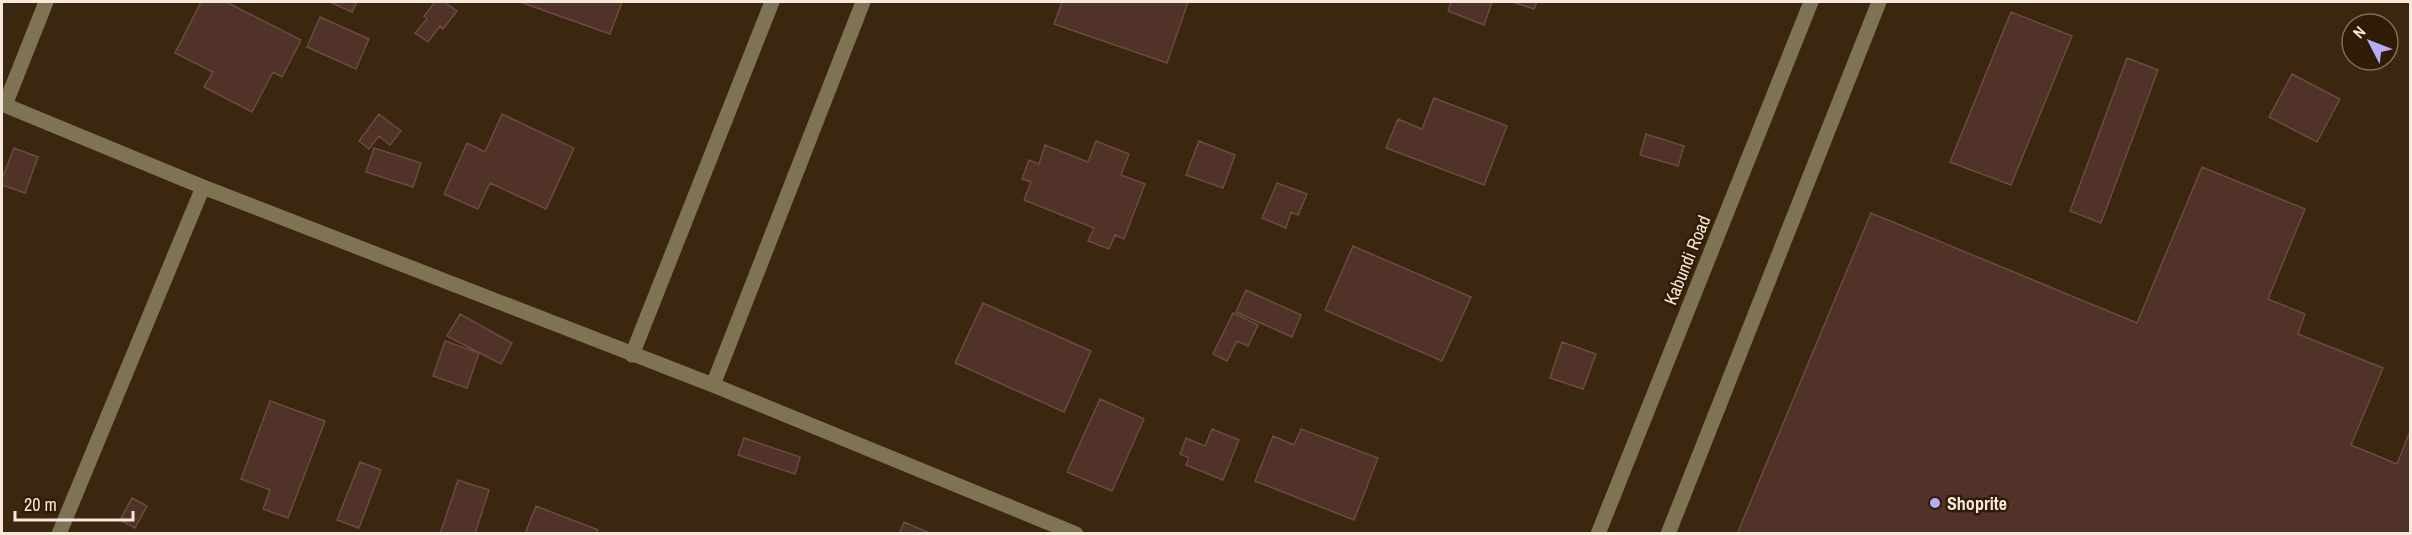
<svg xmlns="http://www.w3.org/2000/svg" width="2412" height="535" font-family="'Archivo Narrow',sans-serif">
<rect width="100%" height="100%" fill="#3b260f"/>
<path fill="#503228" stroke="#6b4b40" stroke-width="1.5" d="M201 2H226L301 40 282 77 273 72 252 112 204 87 213 72 175 53Z
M330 2H357L352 12Z
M435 2H444L457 11 443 29 440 26 428 42 415 33 427 19 424 16Z
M520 2H622L610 34Z
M1062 2H1188L1167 63 1054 24Z
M1451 2H1492L1484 25 1448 11Z
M1512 2H1537L1534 9Z
M2011 12 2072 36 2011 185 1950 162Z
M320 17 369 39 356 69 307 47Z
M2127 58 2158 70 2101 223 2070 211Z
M2292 74 2340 99 2317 142 2269 117Z
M1434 98 1507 126 1484 185 1386 148 1398 119 1422 129Z
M379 114 401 131 390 145 379 136 369 149 359 141Z
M502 114 574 148 546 209 490 183 478 209 444 194 467 143 485 152Z
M1646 134 1684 146 1678 166 1640 155Z
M1096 141 1129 154 1121 175 1145 184 1124 239 1115 235 1109 249 1088 241 1094 228 1024 200 1031 182 1022 179 1029 160 1039 164 1045 145 1088 162Z
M1199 141 1235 155 1223 188 1186 175Z
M14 148 38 157 25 193 2 185V179Z
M374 148 421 163 413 187 366 172Z
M2202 167 2305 209 2268 299 2305 314 2298 334 2383 368 2351 445 2397 464 2410 431V534H1737L1871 213 2137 323Z
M1277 183 1307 194 1298 215 1291 212 1286 228 1262 218Z
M1353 246 1471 297 1442 361 1325 310Z
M1246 290 1301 315 1292 337 1236 312Z
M983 303 1091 351 1064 412 955 363Z
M1233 313 1258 325 1248 346 1237 341 1227 361 1213 354Z
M460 314 512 343 501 364 447 336Z
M445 341 479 353 467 388 433 376Z
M1562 342 1596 354 1583 389 1550 378Z
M1100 399 1144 419 1112 491 1067 472Z
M270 401 325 421 288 518 263 509 270 490 241 479Z
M1212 429 1239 440 1223 480 1186 465 1189 458 1180 454 1186 438 1205 446Z
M1301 429 1378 458 1354 520 1255 481 1273 436 1294 445Z
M744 438 800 457 795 474 738 455Z
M360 462 381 470 359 528 337 520Z
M458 480 489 490 475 534H440Z
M132 498 147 506 135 528 120 520Z
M536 506 598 530 596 534H525Z
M904 522 932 534H899Z"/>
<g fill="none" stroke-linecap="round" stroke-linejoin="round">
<path stroke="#7e7453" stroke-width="15" d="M2 104 203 187 713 385 1076 534
M5 105 46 2
M632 355 772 2
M713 385 863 2
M59 534 203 187
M1598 534 1811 2
M1668 534 1879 2"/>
</g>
<circle fill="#b6acf8" stroke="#301c05" stroke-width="2" cx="1935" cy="503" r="6"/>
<g text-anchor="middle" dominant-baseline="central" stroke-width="5" stroke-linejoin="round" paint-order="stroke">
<g font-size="18" fill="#f6e8db" stroke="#301c05">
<text transform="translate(1687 260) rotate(-68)">Kabundi Road</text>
</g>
<g font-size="18" font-weight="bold" fill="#f6e8db" stroke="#301c05" text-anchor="start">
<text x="1947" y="503">Shoprite</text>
</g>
</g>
<rect width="2412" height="535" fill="none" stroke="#f6e8db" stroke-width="6"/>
<g transform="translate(2370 42) rotate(312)"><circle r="28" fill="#301c05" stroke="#7f6e5b" stroke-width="1.5"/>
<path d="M0-4.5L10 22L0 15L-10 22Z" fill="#b6acf8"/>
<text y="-9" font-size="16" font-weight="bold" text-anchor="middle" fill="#f6e8db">N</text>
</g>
<path d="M15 511v9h118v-9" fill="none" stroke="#f6e8db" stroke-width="3"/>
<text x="24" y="511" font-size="18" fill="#f6e8db" stroke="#301c05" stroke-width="4.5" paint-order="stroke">20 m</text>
</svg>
